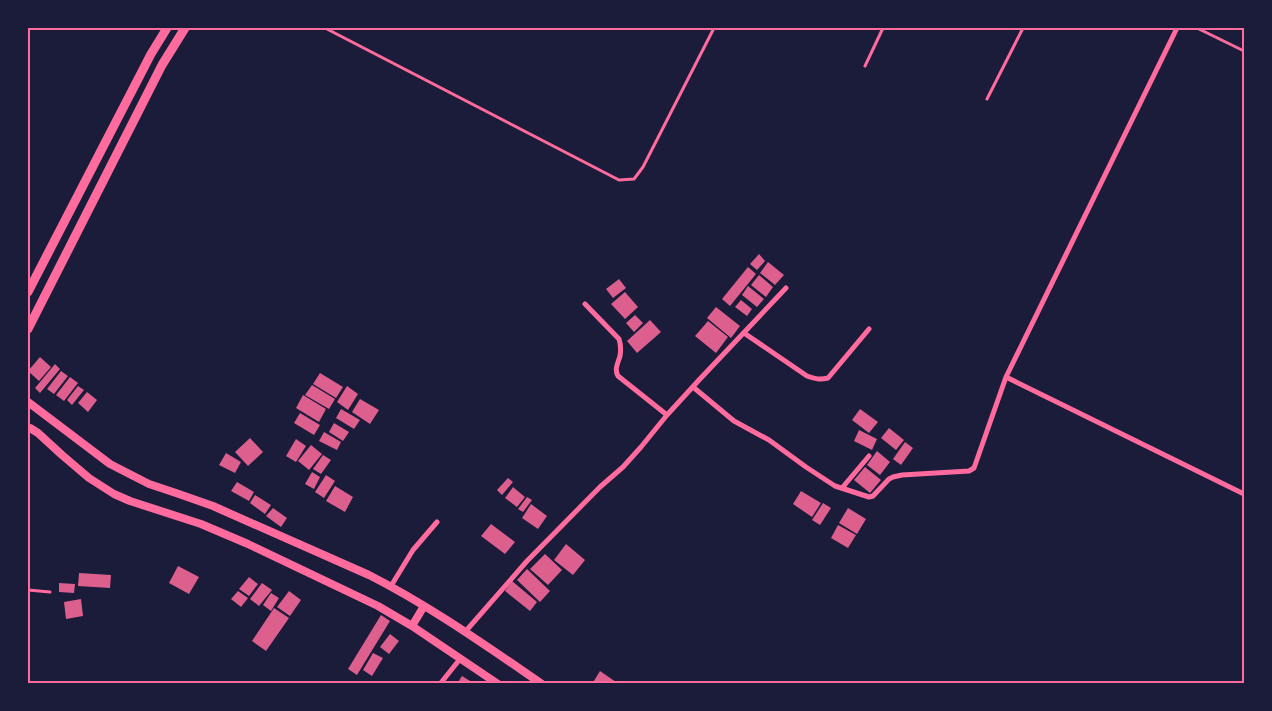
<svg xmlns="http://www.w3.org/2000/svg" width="1272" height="711" font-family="'Fira Sans Condensed',sans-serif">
<rect width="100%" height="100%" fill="#1b1b3a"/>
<path fill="#dd5f8e" d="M759 254 765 261 757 270 750 264Z
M768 262 784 275 775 285 760 273Z
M748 267 756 274 730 306 722 299Z
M759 275 773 287 766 297 751 285Z
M619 279 626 288 613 298 606 289Z
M748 286 764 299 757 307 742 295Z
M625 292 638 307 625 319 611 304Z
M741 300 752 309 747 316 735 307Z
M716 307 740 326 731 338 707 318Z
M635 315 643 323 634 332 626 323Z
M650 320 661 332 637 353 627 341Z
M708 321 728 337 716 353 695 336Z
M40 357 51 367 39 381 28 371Z
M55 364 60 369 40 393 35 388Z
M61 371 68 376 54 394 47 389Z
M320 373 343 387 336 398 313 384Z
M70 377 78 383 64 401 56 395Z
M312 385 335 399 329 409 305 395Z
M78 386 84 390 72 405 67 400Z
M347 386 358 394 348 410 337 402Z
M87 392 97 400 88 412 78 403Z
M303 395 326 409 319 422 296 408Z
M360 399 379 410 370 424 352 412Z
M341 409 360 420 354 429 336 418Z
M860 409 878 422 869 433 852 420Z
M300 413 320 425 314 435 294 423Z
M334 423 349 432 343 441 329 432Z
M889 428 904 440 896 450 881 438Z
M859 430 877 439 872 450 854 441Z
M324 432 341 442 337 450 319 441Z
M250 438 263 452 248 466 235 452Z
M296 439 306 446 296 462 286 456Z
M905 442 913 448 901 465 893 459Z
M311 445 322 454 309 470 298 461Z
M877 451 890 462 880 475 867 465Z
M226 453 241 462 235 473 219 465Z
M323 455 331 460 321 474 313 469Z
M865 467 881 480 870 493 854 480Z
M312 472 320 477 314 489 305 484Z
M326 475 335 481 324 498 315 492Z
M508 478 513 482 502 495 497 490Z
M237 482 254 492 249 501 231 491Z
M335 486 353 497 345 512 326 501Z
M513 487 525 497 517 507 505 498Z
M801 491 821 503 812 517 793 504Z
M255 495 271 505 265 514 250 503Z
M527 497 532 500 523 512 518 509Z
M823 503 831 508 820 525 812 520Z
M531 504 547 516 538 529 522 518Z
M273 508 287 518 281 527 266 516Z
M848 508 866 519 857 534 839 523Z
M491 524 515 542 505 554 481 536Z
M838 525 856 535 848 548 831 538Z
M566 544 585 560 573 575 554 560Z
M545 554 562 570 548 585 530 569Z
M178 566 199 577 189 594 169 583Z
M527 569 550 591 540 602 517 580Z
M79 573 111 575 110 588 78 586Z
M249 577 258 584 249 596 239 589Z
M512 581 537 602 530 611 505 591Z
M59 583 75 584 74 593 59 592Z
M262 583 272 590 259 606 250 599Z
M238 591 248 598 241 607 231 599Z
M289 591 301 600 290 616 277 607Z
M271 593 279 598 271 611 263 605Z
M81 599 83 616 66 619 64 602Z
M274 608 289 618 266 651 252 641Z
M381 615 390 621 357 675 348 669Z
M390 634 399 641 389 654 380 647Z
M373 653 383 658 372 676 363 670Z
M600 671 616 682 615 684H592Z
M462 676 475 684H457Z"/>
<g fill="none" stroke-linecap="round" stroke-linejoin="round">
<path stroke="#ff6b9d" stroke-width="3" d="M325 28 619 180 634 179 643 167 714 28
M1197 28 1244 51
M865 66 883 28
M987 99 1023 28
M28 590 50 592"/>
<path stroke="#ff6b9d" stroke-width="5" d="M1177 28 1006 377 1244 494
M585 304 619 339C621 345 621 350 620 356 618 363 614 369 618 376L667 415
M744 333 807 376C815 379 820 380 828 378L869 329
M693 387 734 421 769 440 806 467 835 486 869 497 873 496 889 479 893 477 902 475 969 471 974 468 1006 377
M842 488 869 456
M391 586 413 550 437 522
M465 632 527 561 600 487 623 467 641 447 667 415 699 380 786 288
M440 684 460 659"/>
<path stroke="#ff6b9d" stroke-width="8" d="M28 402 110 464 149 484 176 493 213 506 369 575C430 606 485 645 542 684
M28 428H30L38 433 62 455 89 478 114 494 130 501 201 524 248 544 378 606 412 626 498 684
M412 626 424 606"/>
<path stroke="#ff6b9d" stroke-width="9" d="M28 292 151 54 167 28
M28 329 162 65 185 28"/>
</g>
<rect width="1272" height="711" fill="none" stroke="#1b1b3a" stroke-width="58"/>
<rect x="29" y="29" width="1214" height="653" fill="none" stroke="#ff6b9d" stroke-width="2"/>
</svg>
